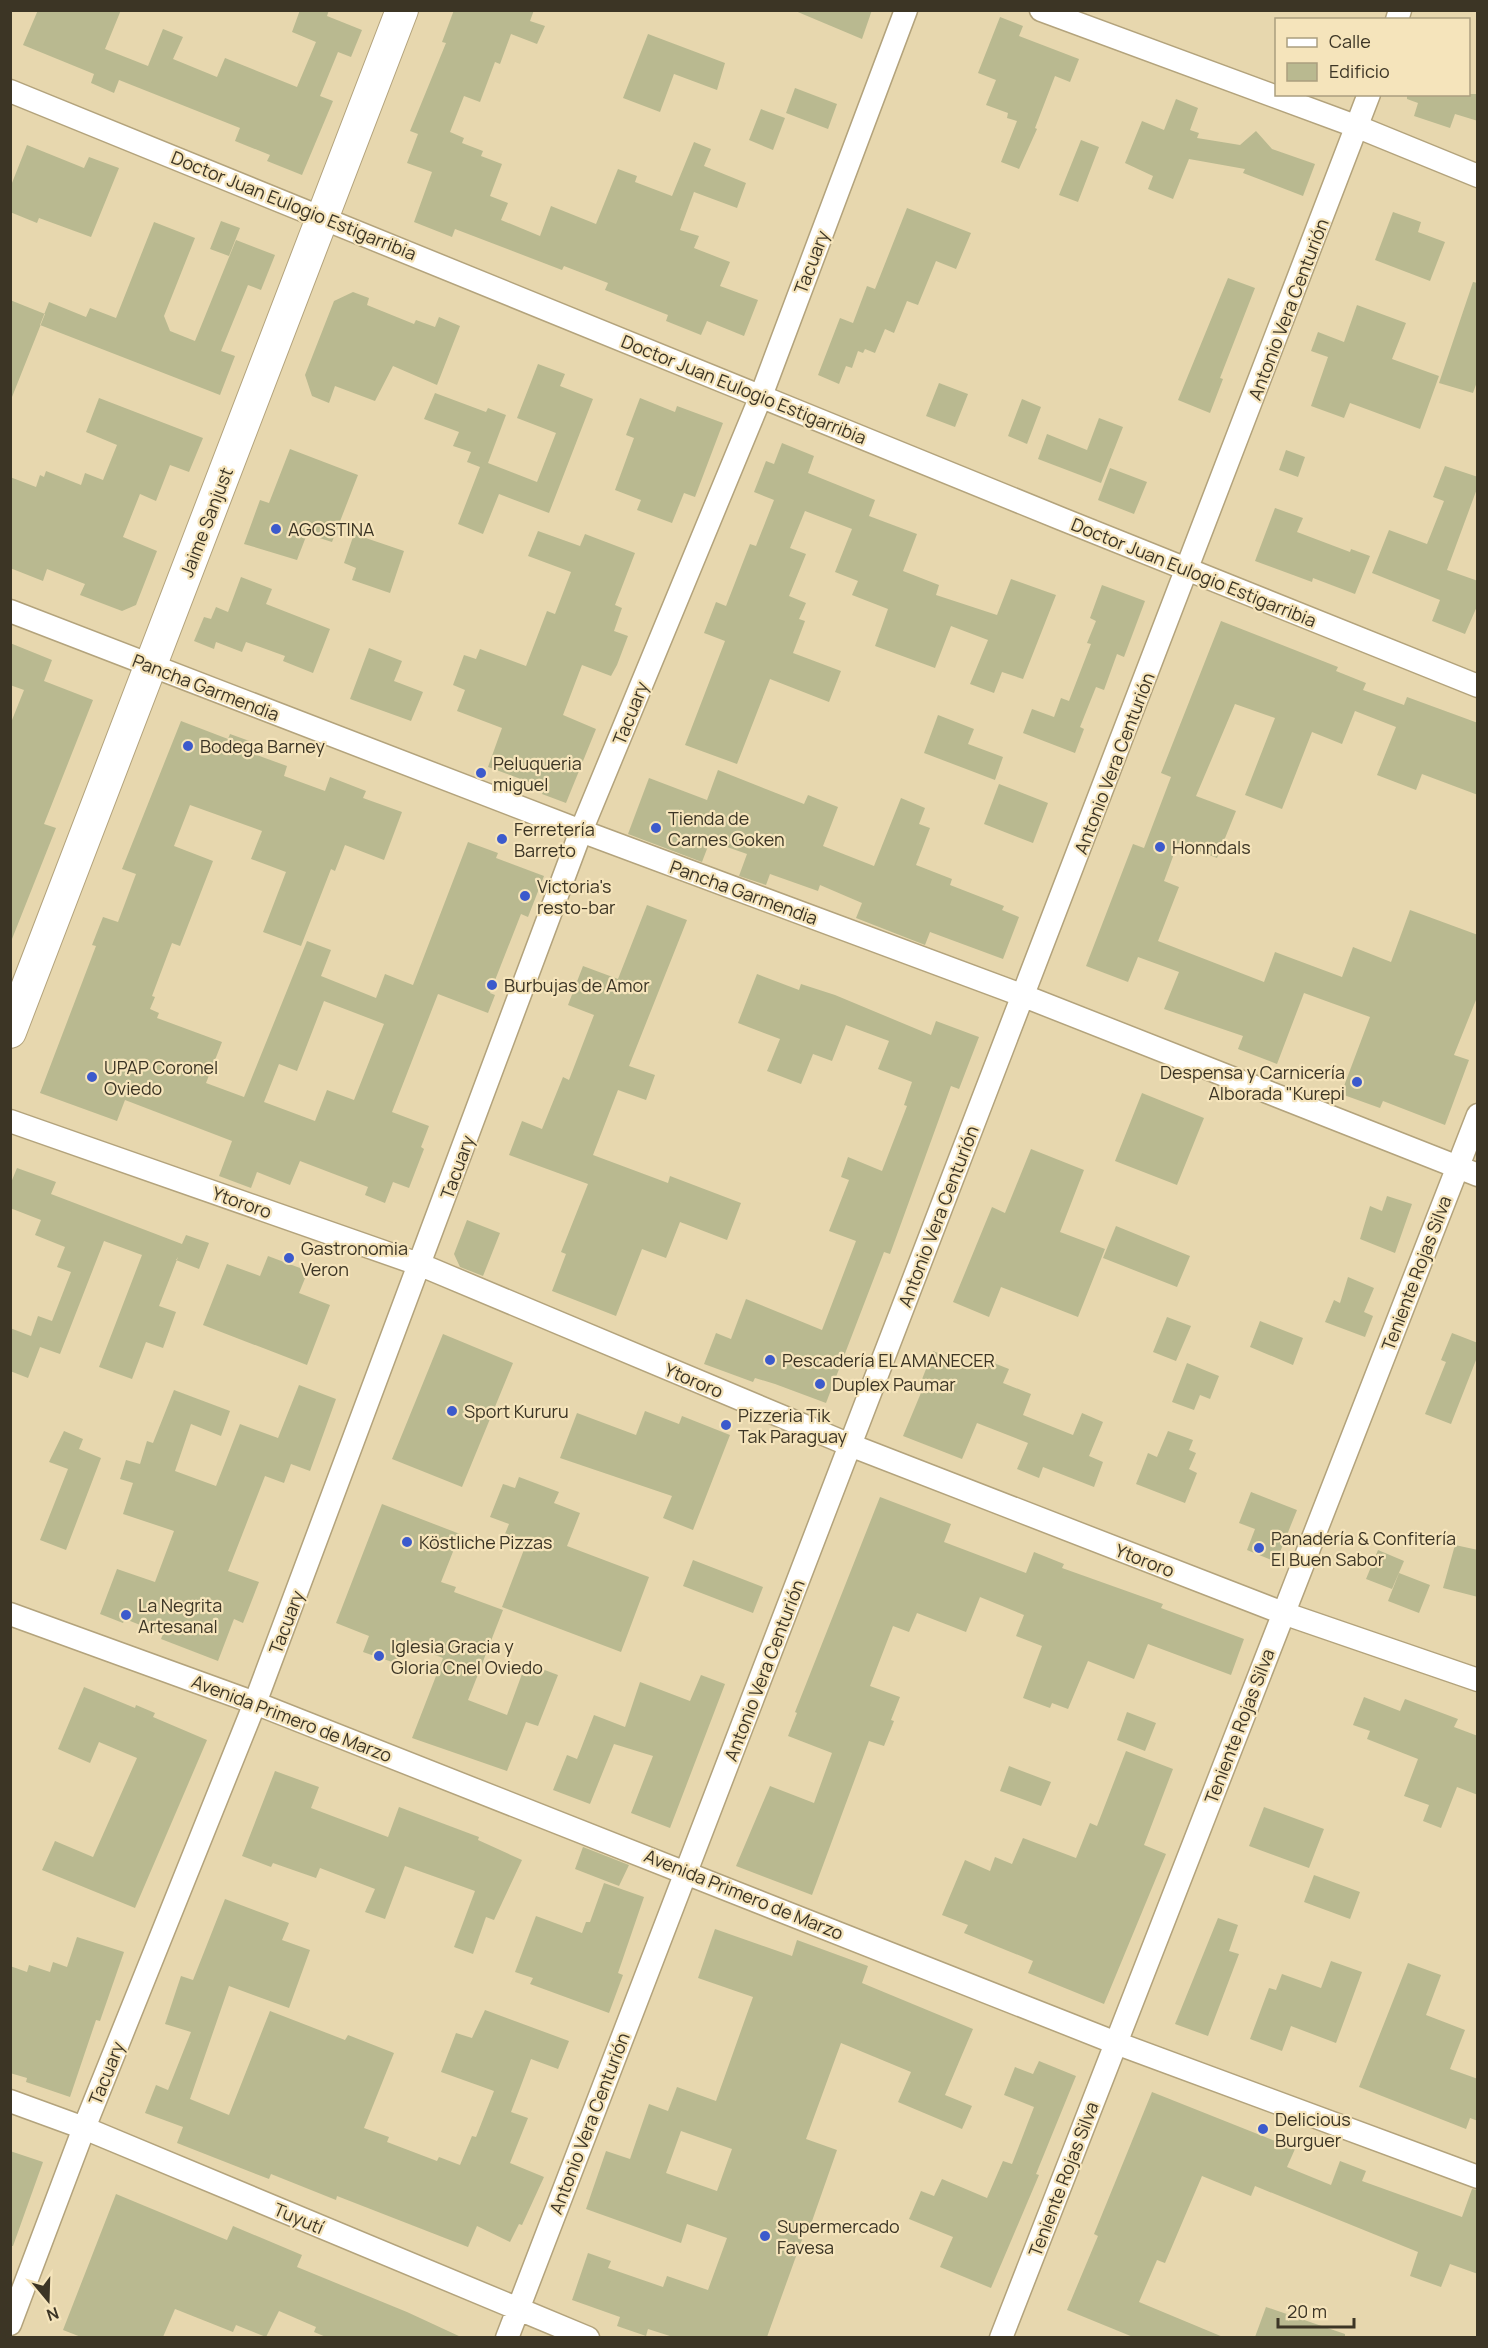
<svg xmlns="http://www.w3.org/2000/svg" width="1488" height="2348" font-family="Manrope,sans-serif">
<rect width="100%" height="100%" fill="#e7d7ae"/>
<path fill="#b9b990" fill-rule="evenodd" d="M38 10H121L105 49 148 66 163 29 183 37 173 59 217 77 225 58 297 87 316 42 292 32 300 10H329L327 16 362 30 351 57 338 52 320 96 333 101 302 175 267 161 270 155 235 141 240 128 119 80 114 93 91 83 94 74 23 45Z
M454 10H534L530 21 545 26 537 44 511 34 500 64 495 62 480 102 464 96 450 132 464 138 462 143 483 151 481 156 502 164 490 196 508 203 501 220 540 236 551 206 596 224 618 169 637 176 635 182 672 196 694 142 711 149 704 166 746 183 737 208 694 192 680 230 699 236 694 248 730 262 720 286 758 300 744 336 707 321 701 335 666 321 668 315 605 290 608 283 564 266 562 270 455 229 452 237 414 222 432 172 407 163 418 134 410 131 446 43 442 42Z
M793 10H872L862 39Z
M1000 17 1023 26 1019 36 1079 59 1070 82 1055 76 1035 128 1037 129 1019 169 1001 162 1017 121 1007 118 1008 113 986 105 996 80 978 73Z
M648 34 725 63 717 90 674 74 660 112 623 98Z
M795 88 837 104 828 129 786 113Z
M1407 94H1478V121L1455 114 1450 128 1414 116 1418 103 1407 99Z
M1176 99 1198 108 1190 130 1199 133 1197 138 1240 145 1256 131 1272 149 1315 164 1303 196 1243 173 1245 169 1189 159 1173 199 1148 189 1153 176 1125 163 1142 121 1164 130Z
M761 109 785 118 773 150 749 140Z
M1081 140 1099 147 1078 202 1059 195Z
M27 145 84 168 89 157 119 168 91 237 39 218 37 223 10 212V188Z
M907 208 971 233 956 269 936 261 918 305 907 301 894 333 885 329 875 353 865 349 863 353 858 351 852 368 846 366 839 384 818 375 840 318 853 323 867 286 875 289Z
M1393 212 1421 222 1418 232 1445 242 1430 281 1375 260Z
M221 221 240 228 229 256 210 249Z
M154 222 195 238 164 316 170 331 195 341 236 240 275 255 261 290 248 285 221 351 235 356 220 395 40 325 49 302 86 317 90 308 116 318Z
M1228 278 1255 288 1220 378 1223 379 1210 413 1178 400Z
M1473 282 1478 283V379L1473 393 1439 383Z
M353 292 369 298 367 305 414 324 416 320 435 327 439 317 460 326 437 385 393 366 375 401 335 386 329 403 312 396 305 375 334 301Z
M10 300 45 314 12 397 10 396Z
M1357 305 1406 323 1392 359 1439 376 1420 429 1350 403 1344 418 1311 406 1328 357 1311 351 1318 332 1344 342Z
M538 364 565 374 560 386 593 399 549 513 499 494 483 534 458 524 480 467 467 462 471 452 453 446 459 432 424 419 435 393 486 412 488 408 506 415 488 463 537 482 556 433 517 418Z
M939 383 968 394 955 427 926 416Z
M99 398 203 438 189 472 170 465 156 501 140 494 123 537 157 551 136 605 122 611 80 595 85 584 47 569 43 581 10 568V477L36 487 40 475 44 477 46 471 81 485 85 473 103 480 117 445 86 432Z
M640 398 675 412 677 406 723 423 695 497 684 493 672 523 637 510 641 500 615 490 634 438 626 435Z
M1022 399 1041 407 1027 444 1008 436Z
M1099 418 1123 427 1101 483 1038 459 1047 434 1087 450Z
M782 443 814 456 808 473 875 500 869 516 917 534 903 571 939 585 936 595 997 615 1011 579 1056 595 1023 679 1002 672 994 693 970 684 988 640 951 626 935 668 875 646 888 609 852 595 858 581 835 572 852 529 805 511 790 548 806 554 789 596 806 603 799 619 805 621 793 653 841 671 829 702 770 679 737 764 685 745 725 641 704 633 716 602 726 606 750 544 756 546 774 500 754 492 766 461 774 464Z
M290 449 358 475 332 542 307 534 297 560 244 544 260 500 269 503Z
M1286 450 1305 457 1298 477 1279 470Z
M1445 466 1478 477V486L1447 570 1478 581V604L1465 634 1432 621 1440 600 1372 573 1389 530 1427 544 1444 501 1433 497Z
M1110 468 1147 482 1134 514 1098 500Z
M1275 508 1303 518 1297 532 1350 552 1351 549 1370 556 1355 594 1313 578 1312 582 1255 561Z
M538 531 580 546 585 534 635 553 615 605 622 608 614 631 628 636 617 665 611 676 582 665 563 715 596 729 566 803 542 794 545 788 488 767 502 728 457 711 465 690 453 685 464 655 476 659 480 649 526 666 547 611 555 614 571 572 528 556Z
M354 534 404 551 390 593 352 580 356 568 344 563Z
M241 577 272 589 266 604 330 629 313 673 283 661 285 656 246 642 242 652 216 642 214 649 194 641 204 617 211 619 216 607 228 612Z
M1102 585 1145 601 1124 657 1117 654 1104 690 1096 687 1080 727 1084 729 1075 753 1023 733 1032 709 1054 717 1061 698 1069 701 1091 644 1087 643 1096 621 1090 618Z
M1221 621 1338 667 1336 671 1366 683 1363 690 1404 705 1407 697 1478 723V795L1422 774 1416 790 1377 775 1396 727 1355 711 1342 744 1312 732 1282 809 1245 795 1275 718 1235 704 1196 796 1236 811 1217 858 1178 843 1164 881 1179 887 1158 941 1264 982 1275 952 1342 977 1353 947 1391 962 1410 910 1478 935V995L1454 1055 1469 1060 1445 1125 1383 1101 1380 1108 1341 1094 1370 1017 1304 993 1277 1064 1238 1049 1243 1036 1164 1009 1179 972 1138 957 1128 982 1086 966 1133 844 1144 848 1171 777 1161 773Z
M10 643 52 660 44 681 93 700 44 824 56 828 12 939 10 725 24 690 10 685Z
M369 648 402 661 394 681 423 692 411 721 350 699Z
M938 715 974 729 968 744 1003 757 995 780 924 753Z
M181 721 228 739 230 734 255 743 251 753 287 766 284 776 325 791 330 777 366 791 363 798 402 812 384 860 345 845 335 871 331 869 301 946 263 932 286 872 251 859 262 831 190 805 174 846 213 861 180 946 172 943 152 996 155 997 150 1009 159 1013 157 1018 222 1042 206 1083 244 1097 307 941 331 950 321 976 376 998 385 974 413 985 468 842 498 853 496 858 544 876 528 917 521 914 490 993 495 995 488 1013 438 994 392 1112 429 1126 421 1147 424 1149 409 1188 393 1182 385 1203 365 1195 368 1187 300 1161 290 1185 257 1172 251 1188 219 1176 232 1141 125 1100 117 1121 40 1093 96 946 92 945 103 917 118 922 136 874 122 869ZM324 1001 384 1024 354 1100 327 1090 315 1121 264 1102 279 1064 297 1071Z
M718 770 804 804 808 795 838 807 823 846 874 866 901 798 925 808 919 824 930 828 916 865 952 879 950 885 1004 906 1002 910 1019 917 1003 959 930 932 925 945 856 918 862 903 820 885 818 891 770 874 766 885 739 876 747 854 710 841 702 862 628 834 649 778 707 800Z
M999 784 1048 803 1033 843 984 824Z
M647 905 687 920 629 1066 655 1075 646 1100 618 1090 593 1155 668 1183 670 1176 741 1203 727 1240 680 1222 666 1258 642 1249 616 1316 552 1291 566 1254 561 1252 588 1184 509 1155 522 1121 542 1129 563 1077 569 1080 594 1015 568 1005 583 966 618 979Z
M757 974 799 990 801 984 835 995 931 1035 936 1021 979 1037 959 1089 951 1086 890 1254 884 1252 826 1403 775 1384 755 1378 753 1382 704 1364 716 1333 731 1339 746 1299 822 1330 856 1241 829 1231 849 1180 841 1177 848 1157 882 1171 907 1106 904 1105 912 1082 878 1069 889 1041 846 1025 832 1061 813 1054 801 1084 767 1071 780 1039 738 1023Z
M1142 1093 1204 1118 1177 1185 1115 1161Z
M1031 1149 1084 1170 1060 1232 1105 1249 1078 1317 1001 1287 989 1317 953 1302 992 1207 1005 1213Z
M17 1168 56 1182 51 1194 182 1244 186 1235 209 1243 199 1269 176 1260 178 1257 159 1306 176 1312 163 1348 146 1342 132 1379 99 1367 142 1255 104 1241 60 1354 40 1347 28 1378 10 1371V1328L31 1336 38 1316 52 1321 71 1272 57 1267 65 1247 35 1235 41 1220 10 1208V1185Z
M1387 1196 1412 1204 1395 1253 1360 1239 1370 1206 1382 1211Z
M467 1220 500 1233 483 1276 460 1267 454 1254Z
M1116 1226 1190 1256 1177 1287 1103 1258Z
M268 1256 308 1271 299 1293 330 1305 307 1365 203 1325 227 1264 260 1276Z
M1348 1277 1374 1288 1364 1312 1373 1316 1365 1337 1325 1322 1334 1300 1340 1303Z
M1167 1317 1191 1326 1176 1361 1153 1352Z
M1260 1321 1303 1338 1293 1365 1250 1347Z
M1452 1333 1478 1343V1355L1451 1424 1425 1414 1446 1362 1441 1360Z
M443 1334 513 1363 462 1487 392 1459Z
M933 1351 972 1366 976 1356 1009 1369 1003 1383 1031 1394 1023 1415 1073 1435 1082 1413 1103 1422 1089 1456 1103 1462 1094 1487 1043 1467 1039 1478 1017 1469 1028 1443 977 1423 962 1459 903 1436 923 1388 919 1387Z
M1187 1363 1219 1376 1210 1399 1200 1395 1194 1410 1172 1402Z
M299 1385 336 1399 310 1471 291 1464 284 1483 265 1476 228 1571 259 1582 243 1623 234 1619 218 1661 161 1639 163 1634 125 1619 123 1623 100 1614 117 1569 155 1582 174 1531 123 1514 133 1483 120 1479 126 1460 140 1464 147 1441 153 1443 174 1390 230 1411 221 1436 191 1424 175 1471 216 1486 240 1424 278 1438Z
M645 1411 679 1424 682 1416 730 1435 693 1530 663 1518 672 1496 560 1458 577 1413 636 1435Z
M64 1431 83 1439 79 1449 101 1458 66 1550 40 1540 68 1469 49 1462Z
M1168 1431 1193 1440 1189 1450 1196 1453 1189 1469 1197 1473 1185 1503 1136 1484 1148 1453 1157 1457Z
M519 1477 559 1492 554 1503 580 1513 567 1546 649 1577 621 1652 502 1607 525 1547 503 1539 509 1524 490 1517 503 1484 515 1488Z
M1251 1492 1297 1510 1276 1562 1247 1550 1255 1529 1239 1523Z
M880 1497 951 1524 944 1542 1026 1573 1034 1552 1064 1564 1062 1568 1163 1604 1161 1608 1244 1639 1231 1675 1148 1644 1134 1679 1088 1661 1068 1709 1052 1703 1050 1708 1023 1698 1042 1646 1016 1636 1024 1615 980 1597 966 1632 917 1613 909 1632 893 1626 870 1686 900 1697 891 1720 894 1721 884 1746 869 1741 812 1895 736 1866 770 1786 814 1803 832 1753 788 1736 797 1713 795 1712Z
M382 1504 460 1534 441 1582 456 1587 454 1592 503 1610 468 1700 507 1715 526 1663 558 1675 538 1726 526 1722 507 1771 412 1738 443 1658 406 1644 398 1664 363 1652 369 1636 336 1623Z
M1455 1545 1478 1550V1597L1443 1588Z
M1378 1550 1404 1561 1392 1589 1366 1579Z
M693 1560 763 1587 753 1613 683 1586Z
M1399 1573 1430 1585 1419 1613 1388 1601Z
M701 1675 725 1684 670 1828 631 1813 653 1756 614 1744 590 1804 553 1790 567 1755 577 1759 594 1715 625 1727 640 1682 690 1701Z
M84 1687 135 1708 136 1705 155 1713 153 1717 207 1740 135 1908 42 1870 55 1841 93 1857 137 1758 99 1742 90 1763 58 1749Z
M1364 1697 1400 1711 1405 1699 1458 1719 1454 1727 1478 1736V1795L1457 1787 1441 1828 1423 1821 1429 1805 1404 1796 1418 1759 1367 1739 1370 1731 1353 1725Z
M1127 1712 1156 1723 1145 1751 1117 1740Z
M1126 1751 1173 1769 1144 1845 1166 1854 1104 2004 1028 1973 1033 1961 964 1933 968 1925 942 1915 965 1860 990 1871 995 1857 1012 1864 1023 1838 1076 1858 1090 1823 1097 1826Z
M1009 1766 1051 1782 1041 1806 1000 1791Z
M275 1771 319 1787 311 1808 388 1837 399 1807 479 1837 478 1840 522 1860 494 1920 486 1917 473 1954 454 1947 475 1891 405 1866 385 1919 365 1912 375 1889 320 1868 316 1878 273 1863 271 1867 242 1856Z
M1264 1807 1324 1829 1309 1868 1249 1846Z
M583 1847 629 1865 619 1886 575 1869Z
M1314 1875 1360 1892 1350 1919 1304 1902Z
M604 1883 644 1897 618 1973 623 1975 609 2013 530 1984 533 1978 515 1972 536 1916 582 1933 586 1922H590Z
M225 1899 289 1923 282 1940 310 1950 289 2008 229 1986 190 2099 229 2115 270 2011 345 2040 348 2035 394 2053 364 2128 389 2137 387 2142 437 2161 439 2157 460 2165 472 2136 476 2137 494 2091 441 2072 456 2033 472 2038 485 2010 569 2041 558 2069 531 2059 511 2112 528 2118 510 2163 544 2177 522 2225 519 2224 510 2242 477 2226 468 2247 337 2196 336 2200 271 2174 269 2179 177 2143 183 2127 145 2113 156 2085 168 2090 191 2032 165 2024 181 1976 193 1980Z
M1218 1918 1238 1925 1229 1951 1239 1954 1208 2036 1175 2024Z
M715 1929 792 1956 797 1940 868 1966 862 1983 973 2029 945 2095 972 2106 962 2129 898 2102 911 2072 841 2043 806 2139 837 2150 811 2224 808 2223 767 2337H673L648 2329 646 2336 617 2326 620 2317 572 2300 588 2253 611 2261 608 2268 663 2287 667 2276 708 2290 727 2238 687 2224 681 2243 586 2209 606 2151 630 2159 649 2104 668 2111 677 2087 716 2101 753 1997 698 1978ZM681 2131 732 2149 717 2191 666 2173Z
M77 1937 124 1952 100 2021 96 2020 70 2097 26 2082 27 2078 10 2073V1966L27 1972 29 1965 50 1972 53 1962 67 1967Z
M1331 1961 1362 1972 1336 2043 1291 2026 1282 2051 1250 2039 1269 1988 1276 1990 1282 1974 1321 1988Z
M1408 1963 1441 1975 1426 2015 1465 2030 1450 2069 1478 2079V2121L1470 2118 1466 2129 1359 2087Z
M1039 2061 1076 2076 1036 2174 1039 2175 991 2288 940 2267 953 2237 909 2219 921 2191 934 2196 942 2179 987 2198 1003 2161 1012 2164 1034 2107 1004 2095 1015 2067 1033 2074Z
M1152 2092 1295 2149 1287 2167 1331 2185 1340 2161 1366 2171 1362 2181 1462 2217 1472 2189 1478 2190V2274L1450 2264 1441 2287 1410 2276 1418 2252 1255 2186 1251 2196 1202 2176 1165 2263 1157 2260 1139 2302 1223 2337H1133L1067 2310 1098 2236 1094 2234Z
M10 2151 43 2162 13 2246H10Z
M116 2194 227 2240 233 2226 302 2255 297 2267 407 2312 461 2337H326L314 2332 316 2327 279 2311 266 2337 236 2325 233 2332 175 2309 163 2337H81L63 2330Z
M1266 2307 1345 2334V2337H1255Z"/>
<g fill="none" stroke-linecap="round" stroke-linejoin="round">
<g stroke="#b3a37c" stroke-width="25">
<path id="minor" d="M1041 10 1358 127 1478 176
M1397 20 1400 10
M10 91C501 287 987 492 1478 686
M10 611 581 831 1024 996 1478 1175
M10 1121 421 1265 850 1445 1283 1613 1478 1680
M10 1614 255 1703 1116 2043 1478 2177
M10 2101 84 2128 588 2338
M10 2324 84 2128 255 1703 581 831 761 396 906 10
M507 2338 1369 94
M1001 2338 1478 1115"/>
</g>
<g stroke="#b3a37c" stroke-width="34">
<path id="secondary" d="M10 1032 402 10"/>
</g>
<use href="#minor" stroke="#fff" stroke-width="22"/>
<use href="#secondary" stroke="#fff" stroke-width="32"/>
</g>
<g fill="#3c5acc" stroke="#f5e4bb" stroke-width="2">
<circle cx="276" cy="529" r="6"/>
<circle cx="188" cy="746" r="6"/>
<circle cx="481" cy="773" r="6"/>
<circle cx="656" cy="828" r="6"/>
<circle cx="502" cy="839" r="6"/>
<circle cx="1160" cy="847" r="6"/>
<circle cx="525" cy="896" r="6"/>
<circle cx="492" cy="985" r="6"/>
<circle cx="92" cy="1077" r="6"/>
<circle cx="1357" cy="1082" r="6"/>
<circle cx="289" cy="1258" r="6"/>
<circle cx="770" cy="1360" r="6"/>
<circle cx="820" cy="1384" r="6"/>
<circle cx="452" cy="1411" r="6"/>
<circle cx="726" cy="1425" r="6"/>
<circle cx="407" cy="1542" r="6"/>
<circle cx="1259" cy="1548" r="6"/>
<circle cx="126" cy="1615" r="6"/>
<circle cx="379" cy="1656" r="6"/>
<circle cx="1263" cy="2129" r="6"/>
<circle cx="765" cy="2236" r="6"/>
</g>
<g text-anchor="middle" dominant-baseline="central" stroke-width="4.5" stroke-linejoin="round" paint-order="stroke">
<g font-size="18" fill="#3c3525" stroke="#f5e4bb">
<text transform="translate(294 205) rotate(22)">Doctor Juan Eulogio Estigarribia</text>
<text transform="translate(811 262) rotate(-69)">Tacuary</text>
<text transform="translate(1288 309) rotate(-69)">Antonio Vera Centurión</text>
<text transform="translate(744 389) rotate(22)">Doctor Juan Eulogio Estigarribia</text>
<text transform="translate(206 522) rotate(-69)">Jaime Sanjust</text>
<text transform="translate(1194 572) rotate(22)">Doctor Juan Eulogio Estigarribia</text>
<text transform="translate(206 687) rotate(21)">Pancha Garmendia</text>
<text transform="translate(630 713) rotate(-68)">Tacuary</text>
<text transform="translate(1114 763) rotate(-69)">Antonio Vera Centurión</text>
<text transform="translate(744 892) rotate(20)">Pancha Garmendia</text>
<text transform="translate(457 1167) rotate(-70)">Tacuary</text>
<text transform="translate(242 1202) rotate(19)">Ytororo</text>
<text transform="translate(938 1216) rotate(-69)">Antonio Vera Centurión</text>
<text transform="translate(1416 1273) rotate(-69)">Teniente Rojas Silva</text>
<text transform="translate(694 1380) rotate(23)">Ytororo</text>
<text transform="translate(1145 1560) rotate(21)">Ytororo</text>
<text transform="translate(286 1622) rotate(-69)">Tacuary</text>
<text transform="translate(764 1670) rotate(-69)">Antonio Vera Centurión</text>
<text transform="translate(292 1718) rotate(21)">Avenida Primero de Marzo</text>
<text transform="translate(1239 1726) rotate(-69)">Teniente Rojas Silva</text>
<text transform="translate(744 1894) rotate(22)">Avenida Primero de Marzo</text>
<text transform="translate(106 2073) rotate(-68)">Tacuary</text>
<text transform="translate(589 2123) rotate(-69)">Antonio Vera Centurión</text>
<text transform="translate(1063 2179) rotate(-69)">Teniente Rojas Silva</text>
<text transform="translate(299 2218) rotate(23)">Tuyutí</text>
</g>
<g font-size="18" fill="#3c3525" stroke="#f5e4bb" text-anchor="start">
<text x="288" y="529">AGOSTINA</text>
<text x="200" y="746">Bodega Barney</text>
<text x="493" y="763">Peluqueria<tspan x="493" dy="21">miguel</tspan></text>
<text x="668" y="818">Tienda de<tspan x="668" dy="21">Carnes Goken</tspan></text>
<text x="514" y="829">Ferretería<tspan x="514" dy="21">Barreto</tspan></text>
<text x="1172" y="847">Honndals</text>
<text x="537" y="886">Victoria's<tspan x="537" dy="21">resto-bar</tspan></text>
<text x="504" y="985">Burbujas de Amor</text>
<text x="104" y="1067">UPAP Coronel<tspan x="104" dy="21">Oviedo</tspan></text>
<text x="1345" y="1072" text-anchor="end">Despensa y Carnicería<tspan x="1345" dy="21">Alborada "Kurepi</tspan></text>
<text x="301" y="1248">Gastronomia<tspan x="301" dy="21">Veron</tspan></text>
<text x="782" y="1360">Pescadería EL AMANECER</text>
<text x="832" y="1384">Duplex Paumar</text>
<text x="464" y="1411">Sport Kururu</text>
<text x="738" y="1415">Pizzeria Tik<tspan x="738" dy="21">Tak Paraguay</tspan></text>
<text x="1271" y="1538">Panadería &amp; Confitería<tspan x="1271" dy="21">El Buen Sabor</tspan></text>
<text x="419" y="1542">Köstliche Pizzas</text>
<text x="138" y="1605">La Negrita<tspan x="138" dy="21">Artesanal</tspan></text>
<text x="391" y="1646">Iglesia Gracia y<tspan x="391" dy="21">Gloria Cnel Oviedo</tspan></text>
<text x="1275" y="2119">Delicious<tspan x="1275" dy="21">Burguer</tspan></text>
<text x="777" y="2226">Supermercado<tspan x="777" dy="21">Favesa</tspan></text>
</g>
</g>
<rect width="1488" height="2348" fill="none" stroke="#3c3525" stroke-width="24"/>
<rect x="1275" y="18" width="195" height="78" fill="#f5e4bb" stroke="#ab9e7f" stroke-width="1.5"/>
<rect x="1287" y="38" width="30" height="9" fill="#ffffff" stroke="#ab9e7f" stroke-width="1.5"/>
<text x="1329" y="48" font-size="18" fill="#3c3525">Calle</text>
<rect x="1287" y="63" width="30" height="18" fill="#b9b990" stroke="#ab9e7f" stroke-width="1.5"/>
<text x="1329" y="78" font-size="18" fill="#3c3525">Edificio</text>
<g transform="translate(48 2300) rotate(161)" stroke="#f5e4bb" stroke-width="4.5" paint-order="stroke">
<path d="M0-4.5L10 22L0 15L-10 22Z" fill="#3c3525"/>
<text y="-9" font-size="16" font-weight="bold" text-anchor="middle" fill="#3c3525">N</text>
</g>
<path d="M1278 2318v9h76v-9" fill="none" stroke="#3c3525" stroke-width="3"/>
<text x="1287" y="2318" font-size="18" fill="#3c3525" stroke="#f5e4bb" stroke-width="4.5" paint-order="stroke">20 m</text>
</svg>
